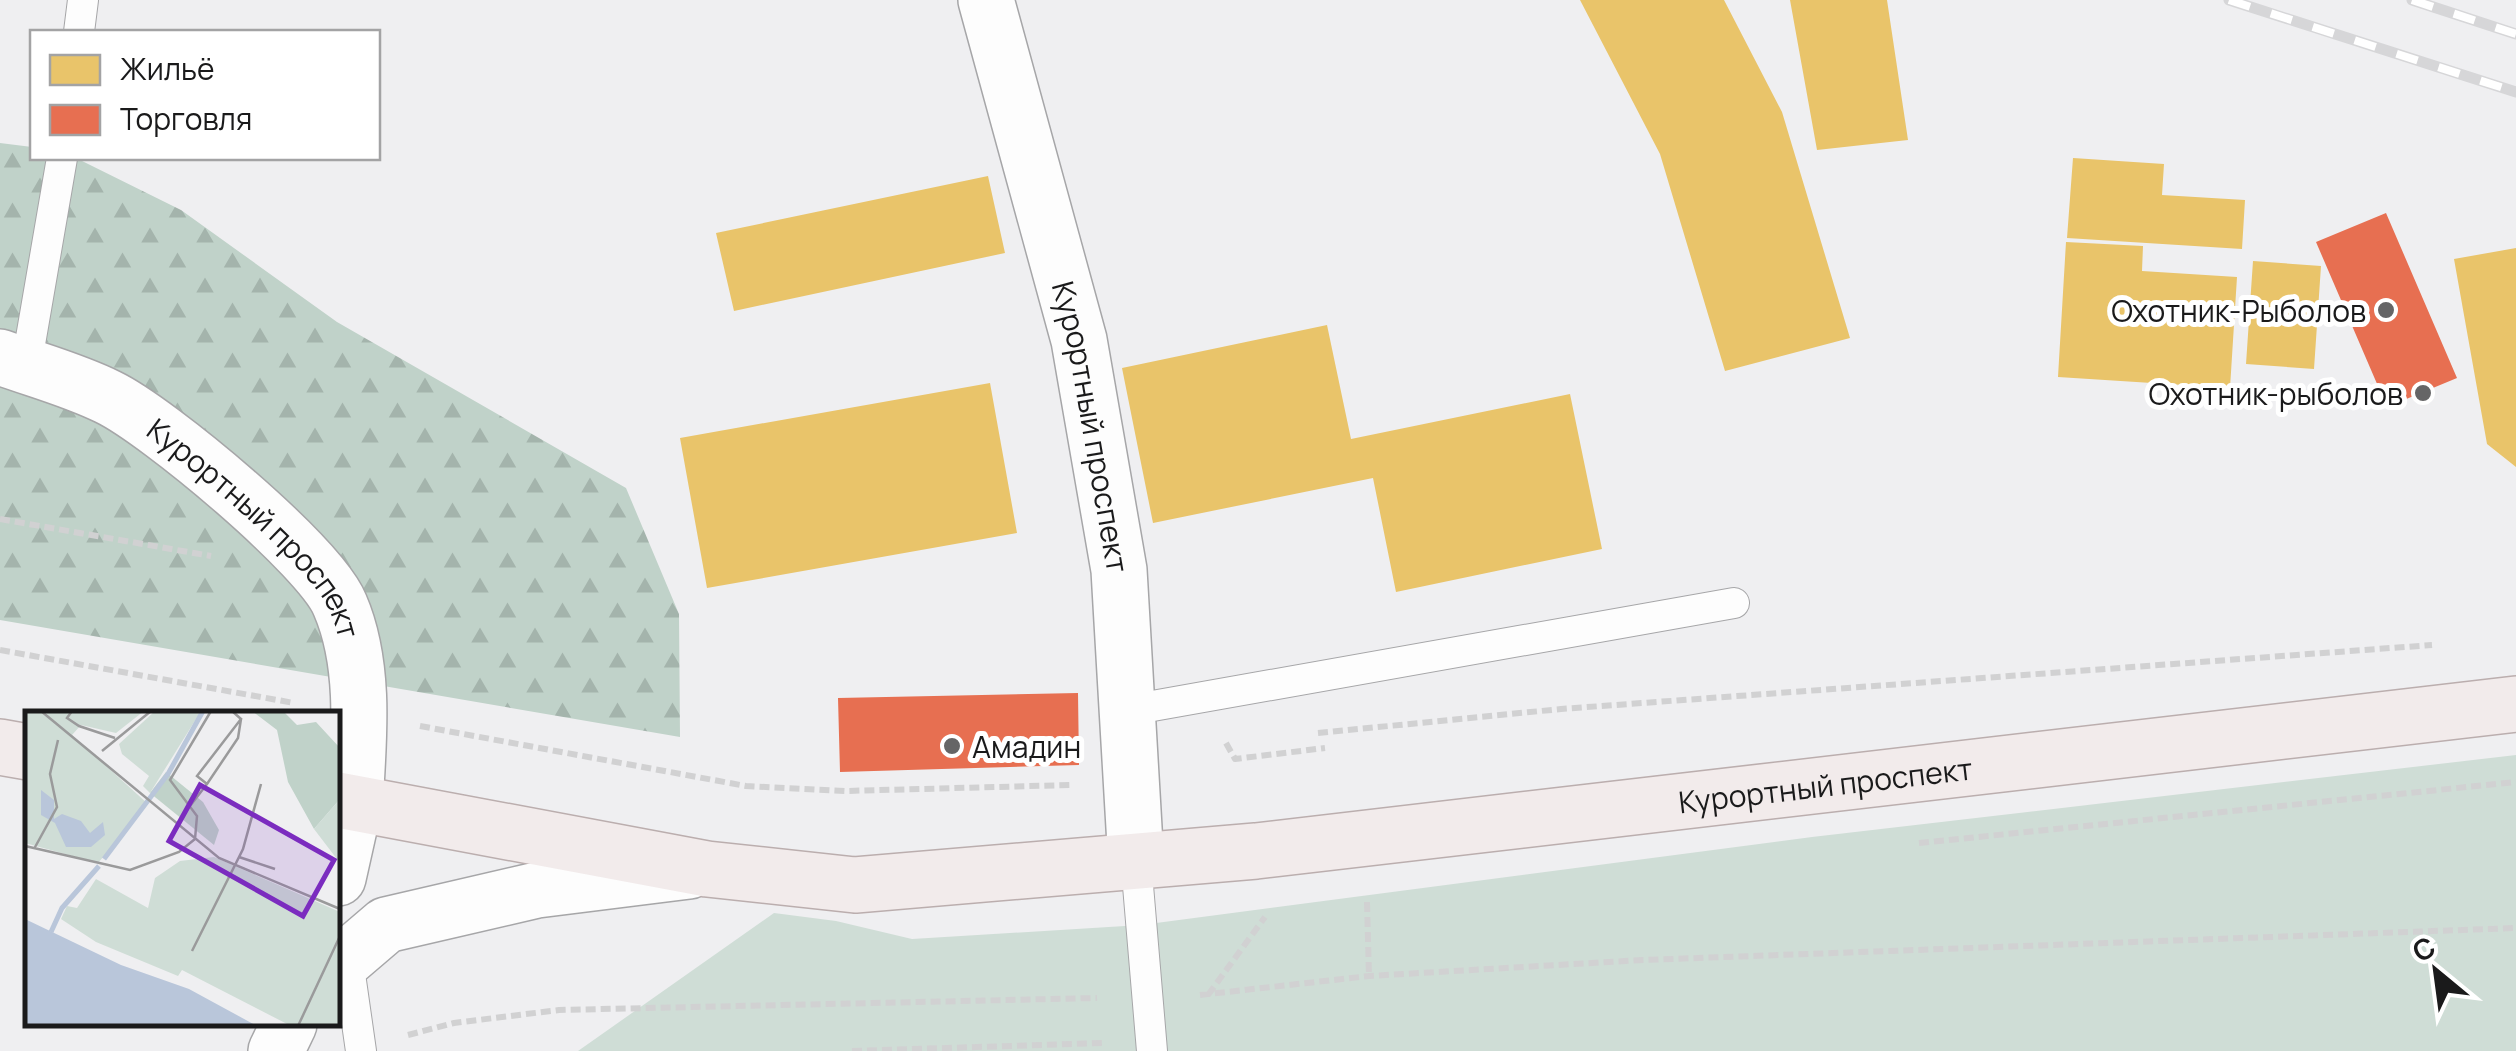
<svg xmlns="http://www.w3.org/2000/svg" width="2516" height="1051" font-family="Manrope,sans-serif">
<defs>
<pattern id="forest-firs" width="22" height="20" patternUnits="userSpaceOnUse" patternTransform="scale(2.5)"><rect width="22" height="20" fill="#c0d2c9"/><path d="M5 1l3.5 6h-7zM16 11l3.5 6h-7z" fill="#a4b4ac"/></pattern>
</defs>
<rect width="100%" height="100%" fill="#efeff1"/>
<path fill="url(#forest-firs)" d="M0 143 32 147V158H76L181 210 337 322 626 488 679 614 680 737 0 620Z"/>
<path fill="#cfddd6" d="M2516 755V1051H578L774 913 836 921 912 939 1141 925 1812 837Z"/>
<path fill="#e9c46a" d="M1580 0H1724L1782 112 1850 338 1725 371 1660 154Z
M1790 0H1887L1908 140 1817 150Z
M2073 158 2164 164 2162 195 2245 200 2242 249 2067 238Z
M988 176 1005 253 734 311 716 233Z
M2066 242 2143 246 2142 271 2237 277 2230 388 2058 377Z
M2516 248V467L2487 444 2454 259Z
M2253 261 2321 266 2314 369 2246 364Z
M1327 325 1351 439 1570 394 1602 549 1396 592 1373 478 1153 523 1122 368Z
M990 383 1017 533 707 588 680 438Z"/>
<path fill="#e76f51" d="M2386 213 2457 378 2387 407 2316 242Z
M1078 693 1079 765 840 772 838 698Z"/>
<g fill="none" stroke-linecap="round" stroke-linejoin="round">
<g stroke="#a6a6a8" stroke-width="32">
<path id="lane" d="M79 32 83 0
M26 367 62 158
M1130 710 1734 603
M1136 862 1152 1051
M347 953 361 1051"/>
</g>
<g stroke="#a6a6a8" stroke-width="58">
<g id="street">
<path id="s1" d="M986 0 1079 340 1119 570 1136 862"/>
<path id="s2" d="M0 357C36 370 74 380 108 397 158 421 320 556 340 605 366 665 359 738 355 802"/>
</g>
</g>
<g stroke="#a6a6a8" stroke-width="58">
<path id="secondary" d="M338 878 355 802
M338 966 386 925 537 890 689 871
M276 1051 289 1024"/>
</g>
<g stroke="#bbaeae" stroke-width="58">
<g id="primary">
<path d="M0 747 28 752"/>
<path id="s3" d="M338 800 707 869 855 885 1256 851 2516 704"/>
</g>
</g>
<path stroke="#d1d1d2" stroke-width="6" stroke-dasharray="10 5" stroke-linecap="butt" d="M0 519 211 556
M0 650 294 703
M420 726 746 786 845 791 1071 785
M1318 733 1561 709 2432 645
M1226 743 1235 759 1325 748
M1919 843 2516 782
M1367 902 1369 976
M1200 995 1369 976 1643 960 2516 928
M1208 995 1265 917
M408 1035 454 1023 559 1010 1097 998
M852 1051 1103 1043"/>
<use href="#lane" stroke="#fdfdfd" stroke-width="30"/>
<use href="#street" stroke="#fdfdfd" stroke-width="55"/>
<use href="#secondary" stroke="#fdfdfd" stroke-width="55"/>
<use href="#primary" stroke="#f2ebeb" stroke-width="55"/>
<g stroke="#d6d6d8" stroke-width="11">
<path id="rail" d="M2229 0 2516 92
M2412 0 2516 34"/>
</g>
<use href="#rail" stroke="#fff" stroke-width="8" stroke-dasharray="22" stroke-linecap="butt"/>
</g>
<g fill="#656566" stroke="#fff" stroke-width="4">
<circle cx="2386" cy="310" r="10"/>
<circle cx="2423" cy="393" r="10"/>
<circle cx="952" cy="746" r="10"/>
</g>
<g text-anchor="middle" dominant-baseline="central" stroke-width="10" stroke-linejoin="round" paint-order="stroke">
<g font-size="30" fill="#1a1a1b" stroke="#fff" text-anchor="end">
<text x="2366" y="310">Охотник-Рыболов</text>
<text x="2403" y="393">Охотник-рыболов</text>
<text x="972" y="746" text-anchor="start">Амадин</text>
</g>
<g font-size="30" fill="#1a1a1b" stroke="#fff">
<text stroke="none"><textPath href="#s1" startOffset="440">Курортный проспект</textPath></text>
<text stroke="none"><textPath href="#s2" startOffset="315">Курортный проспект</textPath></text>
<text stroke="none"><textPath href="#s3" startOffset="1500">Курортный проспект</textPath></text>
</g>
</g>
<g transform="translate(25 711)">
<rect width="315" height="315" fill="#efeff1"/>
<path d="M227 0H258L272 14 291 11 315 37V88L289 118 263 71 252 19ZM141 61 178 91 194 119 189 134 125 82Z" fill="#c0d2c9"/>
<path d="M0 0H119L91 22 56 14 47 24 123 93 73 152 0 132ZM130 0H176L125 82 118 75 124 65 97 43 94 33ZM315 88V152L289 118ZM189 146 315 201V315H266L157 259 153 265 71 231 36 208 42 195 52 197 71 168 123 197 130 167 155 150Z" fill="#cfddd6"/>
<path d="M16 79 29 89V108L37 103 56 110 65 122 78 111 80 124 66 136H41L30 112 16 104ZM0 208 96 254 164 278 232 315H0Z" fill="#b9c6da"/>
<path fill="none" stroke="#b9c6da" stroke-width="5" d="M79 148 143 63 178 0M26 221 37 197 74 155"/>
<path fill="none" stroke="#9a9a9b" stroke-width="2.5" d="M16 0 194 147 315 198M47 0 42 7 54 15 90 27M77 40 126 0M182 73 213 27 216 8M165 95 182 73 172 65 216 8 207 0M170 128 172 105 145 69 186 0M0 135 105 159 154 141 170 128M9 138 32 96 25 63 33 29M214 146 250 158M167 240 218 138 236 73M273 315 315 225"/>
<path fill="#7b2cbf" fill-opacity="0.15" stroke="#7b2cbf" stroke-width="5" d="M175 74 309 149 278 205 144 130Z"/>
<rect width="315" height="315" fill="none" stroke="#1a1a1b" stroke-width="5"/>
</g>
<rect x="30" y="30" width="350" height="130" fill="#ffffff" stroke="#a3a3a4" stroke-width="2.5"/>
<rect x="50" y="55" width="50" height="30" fill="#e9c46a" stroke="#a3a3a4" stroke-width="2.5"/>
<text x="120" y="80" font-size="30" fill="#1a1a1b">Жильё</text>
<rect x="50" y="105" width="50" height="30" fill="#e76f51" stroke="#a3a3a4" stroke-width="2.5"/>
<text x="120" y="130" font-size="30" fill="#1a1a1b">Торговля</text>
<g transform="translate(2436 971) rotate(331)" stroke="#ffffff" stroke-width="8" paint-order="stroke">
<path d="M0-8L18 38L0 25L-18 38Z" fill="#1a1a1b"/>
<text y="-15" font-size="28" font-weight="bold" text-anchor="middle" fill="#1a1a1b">С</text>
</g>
</svg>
